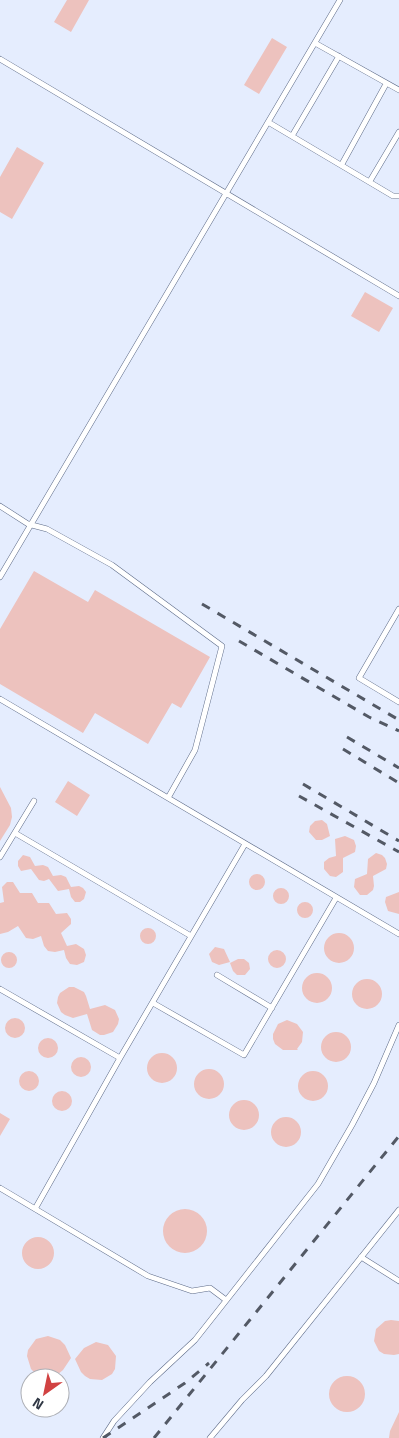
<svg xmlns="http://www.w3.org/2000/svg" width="399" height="1438" font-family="'Titillium Web',sans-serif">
<rect width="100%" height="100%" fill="#f3f6fd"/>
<path fill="#e5edfe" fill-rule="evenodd" d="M0 0H399V1438H0ZM30 1378H60V1408H30Z"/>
<path fill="#edc2be" d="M67 0H89L71 32 54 22Z
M272 38 287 47 259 94 244 85Z
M17 147 44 163 12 219 0 212V177Z
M365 292 393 308 379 332 351 316Z
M34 571 88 602 95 590 210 657 181 708 172 703 148 744 95 713 83 733 0 684V629Z
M68 781 90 795 77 816 55 802Z
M0 787 11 808 12 817 10 825 0 841Z
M322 820 327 824 330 836 322 840H316L309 832 310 826 315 821Z
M345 836 354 840 356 846 355 852 343 858V872L336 877 330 876 324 869V862L329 858 336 856 335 839Z
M376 853 382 855 385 858 387 864 386 869 373 876 374 886 373 890 367 895H360L354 887 355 879 367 874 368 859Z
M23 855 30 857 35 866 43 865 48 867 53 876 61 875 66 877 71 887 79 886 83 888 86 892 84 899 80 902H75L71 897 69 889 58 891 49 879 44 881 39 880 31 869 21 871 18 866V861Z
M249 882a8 8 0 1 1 16 0a8 8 0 1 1-16 0Z
M7 882H13L20 893H32L38 903H49L56 914 67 913 71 919V924L61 933 67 946 76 944 84 949 86 955 84 962 77 965 70 964 66 958 64 950 55 952 48 951 44 946 41 936 33 939 26 938 18 926 8 932 0 934V903L4 902 2 887Z
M273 896a8 8 0 1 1 16 0a8 8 0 1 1-16 0Z
M399 892V914L388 911 385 902 386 897Z
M297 910a8 8 0 1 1 16 0a8 8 0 1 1-16 0Z
M140 936a8 8 0 1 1 16 0a8 8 0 1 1-16 0Z
M324 948a15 15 0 1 1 30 0a15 15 0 1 1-30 0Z
M215 947 224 949 230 962 219 965 212 962 209 954Z
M268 959a9 9 0 1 1 18 0a9 9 0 1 1-18 0Z
M1 960a8 8 0 1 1 16 0a8 8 0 1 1-16 0Z
M238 959H244L249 963 250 969 245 975H237L233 971 230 963Z
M302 988a15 15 0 1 1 30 0a15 15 0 1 1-30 0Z
M352 994a15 15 0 1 1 30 0a15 15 0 1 1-30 0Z
M69 987H74L84 992 86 996 90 1009 105 1005 115 1010 119 1019 118 1024 113 1032 104 1035H100L92 1030 87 1014 73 1018 65 1015 61 1012 57 1003 58 997 60 993Z
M5 1028a10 10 0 1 1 20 0a10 10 0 1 1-20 0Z
M287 1020 297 1024 303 1032 302 1042 297 1049 298 1050H283L275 1044 273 1039V1034L278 1024Z
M321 1047a15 15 0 1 1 30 0a15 15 0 1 1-30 0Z
M38 1048a10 10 0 1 1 20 0a10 10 0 1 1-20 0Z
M147 1068a15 15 0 1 1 30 0a15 15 0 1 1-30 0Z
M71 1067a10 10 0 1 1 20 0a10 10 0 1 1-20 0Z
M194 1084a15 15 0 1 1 30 0a15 15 0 1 1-30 0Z
M298 1086a15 15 0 1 1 30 0a15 15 0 1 1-30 0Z
M19 1081a10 10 0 1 1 20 0a10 10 0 1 1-20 0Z
M52 1101a10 10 0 1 1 20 0a10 10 0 1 1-20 0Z
M229 1115a15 15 0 1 1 30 0a15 15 0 1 1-30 0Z
M0 1113 10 1119 0 1136Z
M271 1132a15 15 0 1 1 30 0a15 15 0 1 1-30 0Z
M163 1231a22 22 0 1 1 44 0a22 22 0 1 1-44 0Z
M22 1253a16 16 0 1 1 32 0a16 16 0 1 1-32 0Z
M391 1320 399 1321V1354L394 1355 384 1354 379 1351 374 1341 376 1329 385 1321Z
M48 1336 60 1340 65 1345 71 1358 63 1370 57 1375 50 1377 36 1374 31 1369 27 1356 28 1350 36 1339Z
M96 1342 108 1345 116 1356 115 1369 112 1374 102 1380 90 1379 85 1376 81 1372 75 1359 84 1348Z
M329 1394a18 18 0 1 1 36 0a18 18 0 1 1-36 0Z
M399 1412V1438H389L390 1431Z"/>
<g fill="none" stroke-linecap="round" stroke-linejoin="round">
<g stroke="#5d6b88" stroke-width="6">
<path id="lane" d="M315 43 399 90
M0 59 399 296
M268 122 393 196H399
M292 136 339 56
M342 164 386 84
M370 181 399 132
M0 506 28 524 47 529 112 565 222 646 195 750 168 798
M0 577 340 0
M399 609 359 678 399 702
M0 699 399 934
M15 833 191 936
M0 857 34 801
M217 975 272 1008
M0 989 120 1058 245 844
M153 1003 244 1055 336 898
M0 1188 148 1276 192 1291 210 1288 226 1300
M35 1209 120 1058
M361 1257 399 1281
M103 1438 114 1421 150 1382 195 1340 318 1184 352 1125 374 1083 399 1025
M210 1438 242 1400 266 1376 399 1210"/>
</g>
<use href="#lane" stroke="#fff" stroke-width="5"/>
<path stroke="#535965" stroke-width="3" stroke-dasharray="9 9" stroke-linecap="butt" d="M202 604 399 720
M239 641 369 717 399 731
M347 737 399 768
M343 749 399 783
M303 784 399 841
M299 796 399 852
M103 1438 185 1383 209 1363
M154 1438 399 1136"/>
</g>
<g transform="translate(45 1393) rotate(213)"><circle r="24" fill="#ffffff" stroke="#adafb5"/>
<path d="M0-4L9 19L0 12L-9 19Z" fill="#d14242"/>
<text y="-8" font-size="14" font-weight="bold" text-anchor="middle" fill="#313845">N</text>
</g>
</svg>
